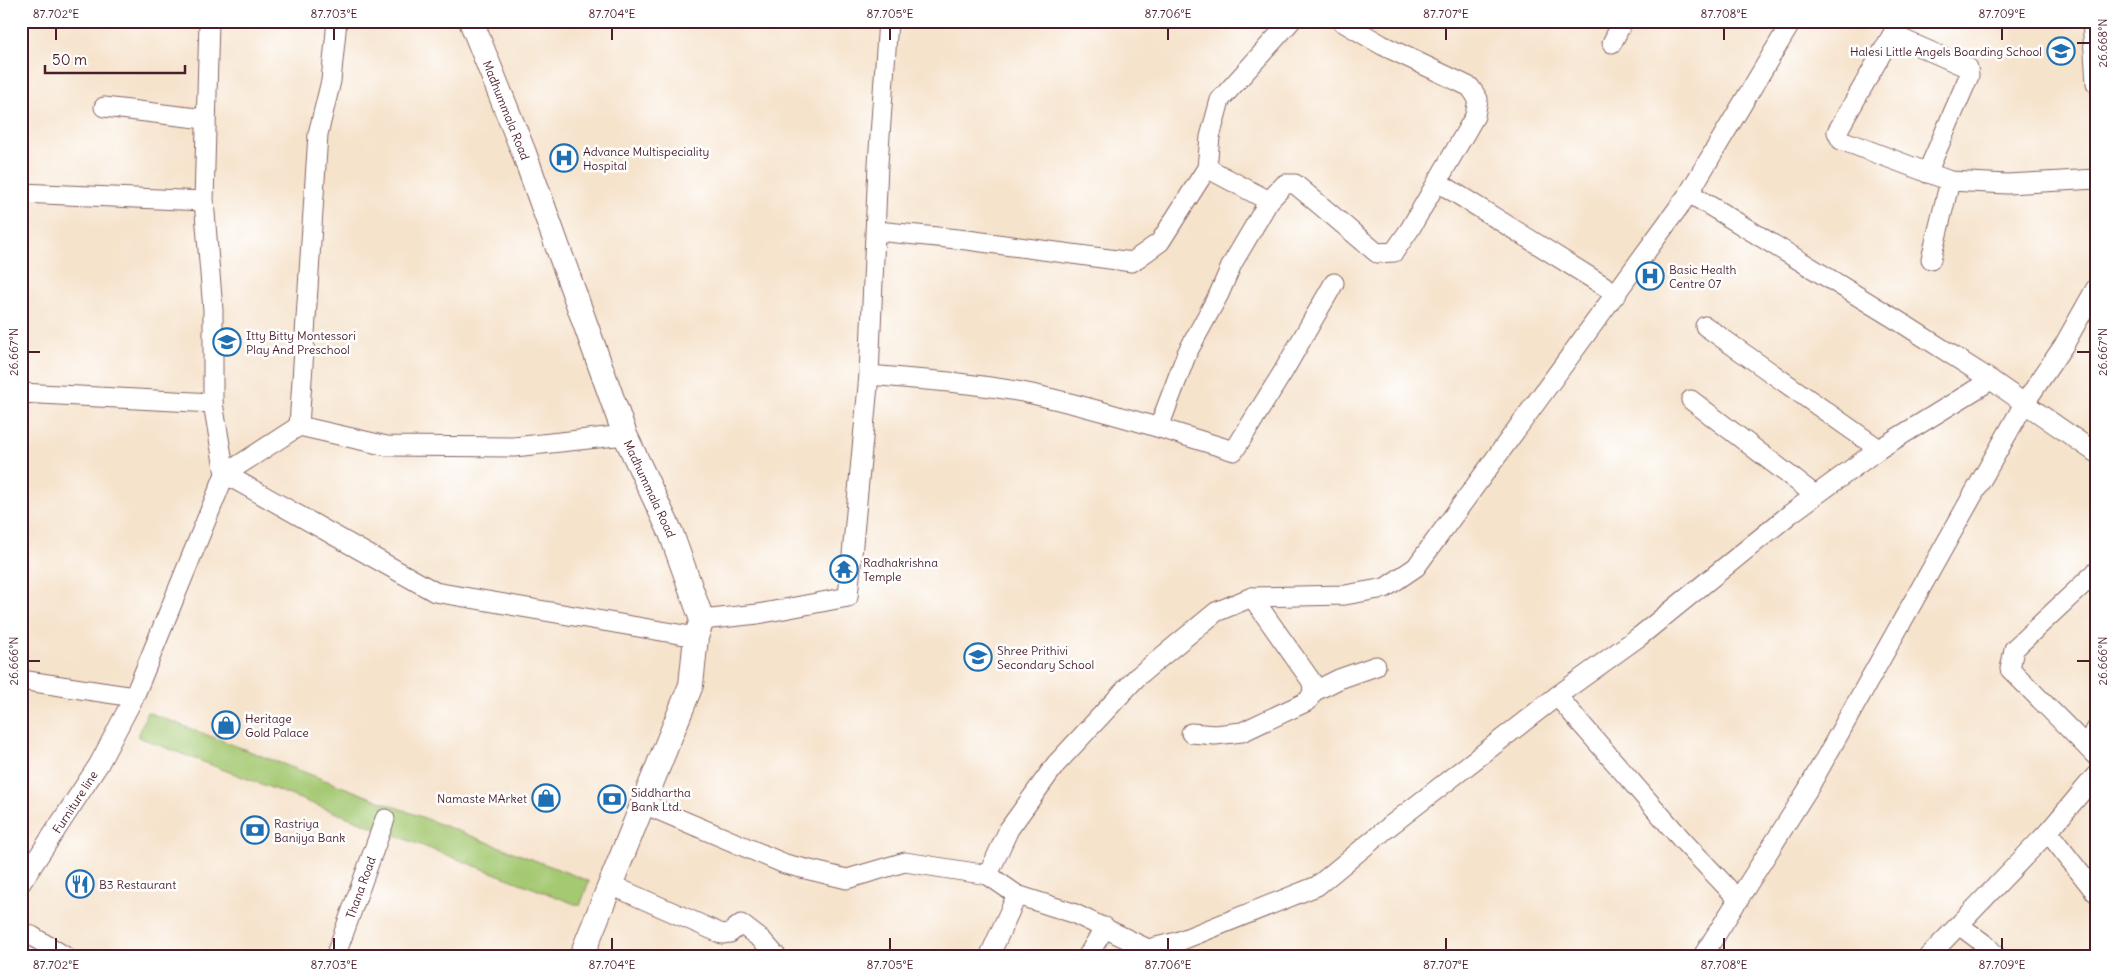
<svg xmlns="http://www.w3.org/2000/svg" width="2117" height="978" font-family="Delius,sans-serif">
<rect width="100%" height="100%" fill="#fff"/>
<filter id="ink" filterUnits="userSpaceOnUse"><feTurbulence type="fractalNoise" baseFrequency=".02" numOctaves="2"/><feDisplacementMap in="SourceGraphic" scale="10" xChannelSelector="R" yChannelSelector="G"/><feConvolveMatrix kernelMatrix="1 2 1 2 8 2 1 2 1" color-interpolation-filters="sRGB"/></filter>
<filter id="wash" filterUnits="userSpaceOnUse"><feTurbulence type="fractalNoise" baseFrequency=".0096" numOctaves="4" result="noise"/><feDisplacementMap in="SourceGraphic" scale="20" xChannelSelector="R" yChannelSelector="G"/><feGaussianBlur stdDeviation="1.12" result="paint"/><feColorMatrix in="noise" values="0 0 0 0 0 0 0 0 0 0 0 0 0 0 0 0 0 1.4 0 .05"/><feComposite in="paint" operator="in"/></filter>
<g filter="url(#wash)">
<rect width="100%" height="100%" fill="#f6e3cc"/>
<path fill="#a5c972" stroke="#78744e" d="M147 712 589 881 580 906 138 737Z"/>
</g>
<g filter="url(#ink)">
<g fill="none" stroke-linecap="round" stroke-linejoin="round">
<g stroke="#866463" stroke-width="21">
<g id="minor">
<path d="M209 21 204 201 213 310V403L225 474 435 592 696 637"/>
<path d="M1900 21 1837 132 1841 140 1950 181 2007 184 2096 179"/>
<path d="M2092 21 2096 83"/>
<path d="M1893 35 1968 68 1969 76 1927 173"/>
<path d="M1612 43 1623 21"/>
<path d="M104 107 205 119"/>
<path d="M1207 168 1269 201"/>
<path d="M1438 182 1617 294"/>
<path d="M21 193 204 201"/>
<path d="M1689 193 1905 325 1991 380 2096 453"/>
<path d="M877 231 967 240 1132 262 1160 242 1207 168 1210 137 1220 100 1291 21"/>
<path d="M1931 259 1950 181"/>
<path d="M1705 326 1879 449"/>
<path d="M869 375C923 380 979 383 1032 394 1100 409 1167 430 1234 451L1283 372 1334 283"/>
<path d="M21 393 213 403"/>
<path d="M1691 400 1815 495"/>
<path d="M299 426 318 134 331 81 337 21"/>
<path d="M1159 427 1187 353 1219 294 1232 264 1269 201 1285 184H1295L1377 253 1394 252 1410 229 1475 116 1478 99 1470 87 1382 45 1341 21"/>
<path d="M2096 572 2014 649 2010 669 2096 756"/>
<path d="M702 620 758 614 848 597 869 375 878 164 888 21"/>
<path d="M21 680 134 697 99 764 21 883"/>
<path d="M1313 692 1339 679 1376 666"/>
<path d="M1557 696 1683 841 1739 900"/>
<path d="M134 697 225 474 299 426 387 446 514 447 625 435"/>
<path d="M1191 733 1215 735 1242 732 1308 701 1313 692 1312 682 1252 597"/>
<path d="M2088 748 2096 729"/>
<path d="M644 804 785 864 847 879 905 862 988 875 1017 895 1073 913 1148 949 1177 942 1317 886 1391 825 1557 696 1640 636 1790 514 1879 449 1991 380"/>
<path d="M2048 832 2096 893"/>
<path d="M988 875 1009 829 1056 764 1137 677 1216 612 1252 597 1345 595 1385 588 1416 567 1689 193 1792 21"/>
<path d="M611 885 722 934 730 933 741 924 762 940 777 957"/>
<path d="M1959 925 1987 946 1997 957"/>
<path d="M21 932 32 936 66 957"/>
<path id="s1" d="M335 957 385 819"/>
<path d="M989 957 1017 895"/>
<path d="M1087 957 1105 927"/>
<path d="M1702 957 1808 789 2024 404 2064 345 2096 288"/>
<path d="M1928 957 2048 832 2096 775"/>
</g>
</g>
<g stroke="#866463" stroke-width="26">
<g id="tertiary">
<path id="s2" d="M471 21 524 153 625 435 671 533 702 620 696 637 691 685 581 957"/>
</g>
</g>
<use href="#minor" stroke="#fff" stroke-width="19"/>
<use href="#tertiary" stroke="#fff" stroke-width="24"/>
</g>
</g>
<path fill="none" stroke="#4a1f2b" stroke-width="2" d="M56 28V40M334 28V40M612 28V40M890 28V40M1168 28V40M1446 28V40M1724 28V40M2002 28V40M2077 43H2090M28 352H40M2077 352H2090M28 661H40M2077 661H2090M56 938V950M334 938V950M612 938V950M890 938V950M1168 938V950M1446 938V950M1724 938V950M2002 938V950"/>
<defs>
<g id="school-ring" transform="scale(1.4375)"><circle r="9.5" fill="#fff" stroke="#1f6fb2" stroke-width="1.5"/><path d="M0-5L7-2L0 1L-7-2ZM-4 1L0 2.5L4 1V4Q0 6-4 4Z" fill="#1f6fb2"/></g>
<g id="hospital-ring" transform="scale(1.4375)"><circle r="9.5" fill="#fff" stroke="#1f6fb2" stroke-width="1.5"/><path d="M-5-5h3v3.5h4V-5h3V5h-3V1.5h-4V5h-3Z" fill="#1f6fb2"/></g>
<g id="temple-ring" transform="scale(1.4375)"><circle r="9.5" fill="#fff" stroke="#1f6fb2" stroke-width="1.5"/><path d="M0-6L5-2H3V0L6.5 2.5H4V6H1.5V3h-3V6H-4V2.5H-6.5L-3 0V-2H-5Z" fill="#1f6fb2"/></g>
<g id="shop-ring" transform="scale(1.4375)"><circle r="9.5" fill="#fff" stroke="#1f6fb2" stroke-width="1.5"/><path d="M-5-2.5h2.3a2.7 3.5 0 0 1 5.4 0H5L5.5 6h-11ZM-1.5-2.5h3a1.5 2.3 0 0 0-3 0Z" fill="#1f6fb2"/></g>
<g id="bank-ring" transform="scale(1.4375)"><circle r="9.5" fill="#fff" stroke="#1f6fb2" stroke-width="1.5"/><path d="M-6-4H6V4H-6ZM0-2.3a2.3 2.3 0 1 0 0 4.6a2.3 2.3 0 1 0 0-4.6Z" fill="#1f6fb2"/></g>
<g id="restaurant-ring" transform="scale(1.4375)"><circle r="9.5" fill="#fff" stroke="#1f6fb2" stroke-width="1.5"/><path d="M-5-6h1v4h1v-4h1v4h1v-4h1v5L-1.5 .5V6h-2V.5L-5-1ZM5-6V6H3V1.5H1.5Q1.5-4 5-6Z" fill="#1f6fb2"/></g>
</defs>
<g fill-rule="evenodd">
<use href="#school-ring" x="2061" y="51"/>
<use href="#hospital-ring" x="564" y="158"/>
<use href="#hospital-ring" x="1650" y="276"/>
<use href="#school-ring" x="227" y="342"/>
<use href="#temple-ring" x="844" y="569"/>
<use href="#school-ring" x="978" y="657"/>
<use href="#shop-ring" x="226" y="725"/>
<use href="#shop-ring" x="546" y="798"/>
<use href="#bank-ring" x="612" y="799"/>
<use href="#bank-ring" x="255" y="830"/>
<use href="#restaurant-ring" x="80" y="884"/>
</g>
<g text-anchor="middle" dominant-baseline="central" stroke-width="5" stroke-linejoin="round" paint-order="stroke">
<g font-size="12" fill="#4a1f2b" stroke="#fff" text-anchor="start">
<text x="2042" y="51" text-anchor="end">Halesi Little Angels Boarding School</text>
<text x="583" y="151">Advance Multispeciality<tspan x="583" dy="14">Hospital</tspan></text>
<text x="1669" y="269">Basic Health<tspan x="1669" dy="14">Centre 07</tspan></text>
<text x="246" y="335">Itty Bitty Montessori<tspan x="246" dy="14">Play And Preschool</tspan></text>
<text x="863" y="562">Radhakrishna<tspan x="863" dy="14">Temple</tspan></text>
<text x="997" y="650">Shree Prithivi<tspan x="997" dy="14">Secondary School</tspan></text>
<text x="245" y="718">Heritage<tspan x="245" dy="14">Gold Palace</tspan></text>
<text x="631" y="792">Siddhartha<tspan x="631" dy="14">Bank Ltd.</tspan></text>
<text x="527" y="798" text-anchor="end">Namaste MArket</text>
<text x="274" y="823">Rastriya<tspan x="274" dy="14">Banijya Bank</tspan></text>
<text x="99" y="884">B3 Restaurant</text>
</g>
<g font-size="12" fill="#4a1f2b" stroke="#fff">
<text stroke="none"><textPath href="#s2" startOffset="96">Madhummala Road</textPath></text>
<text stroke="none"><textPath href="#s2" startOffset="501">Madhummala Road</textPath></text>
<text transform="translate(75 802) rotate(-57)">Furniture line</text>
<text stroke="none"><textPath href="#s1" startOffset="74">Thana Road</textPath></text>
</g>
</g>
<rect width="2117" height="978" fill="none" stroke="#fff" stroke-width="55"/>
<path d="M45 65v8h140v-8" fill="none" stroke="#4a1f2b" stroke-width="2.5"/>
<text x="52" y="65" font-size="15" fill="#4a1f2b" stroke="#ffffff" stroke-width="4" paint-order="stroke">50 m</text>
<rect x="28" y="28" width="2062" height="922" fill="none" stroke="#4a1f2b" stroke-width="2"/>
<g font-size="12" text-anchor="middle" fill="#4a1f2b">
<text x="56" y="18">87.702°E</text>
<text x="334" y="18">87.703°E</text>
<text x="612" y="18">87.704°E</text>
<text x="890" y="18">87.705°E</text>
<text x="1168" y="18">87.706°E</text>
<text x="1446" y="18">87.707°E</text>
<text x="1724" y="18">87.708°E</text>
<text x="2002" y="18">87.709°E</text>
<text transform="translate(2103 43) rotate(-90)" y="4">26.668°N</text>
<text transform="translate(14 352) rotate(-90)" y="4">26.667°N</text>
<text transform="translate(2103 352) rotate(-90)" y="4">26.667°N</text>
<text transform="translate(14 661) rotate(-90)" y="4">26.666°N</text>
<text transform="translate(2103 661) rotate(-90)" y="4">26.666°N</text>
<text x="56" y="969">87.702°E</text>
<text x="334" y="969">87.703°E</text>
<text x="612" y="969">87.704°E</text>
<text x="890" y="969">87.705°E</text>
<text x="1168" y="969">87.706°E</text>
<text x="1446" y="969">87.707°E</text>
<text x="1724" y="969">87.708°E</text>
<text x="2002" y="969">87.709°E</text>
</g>
</svg>
